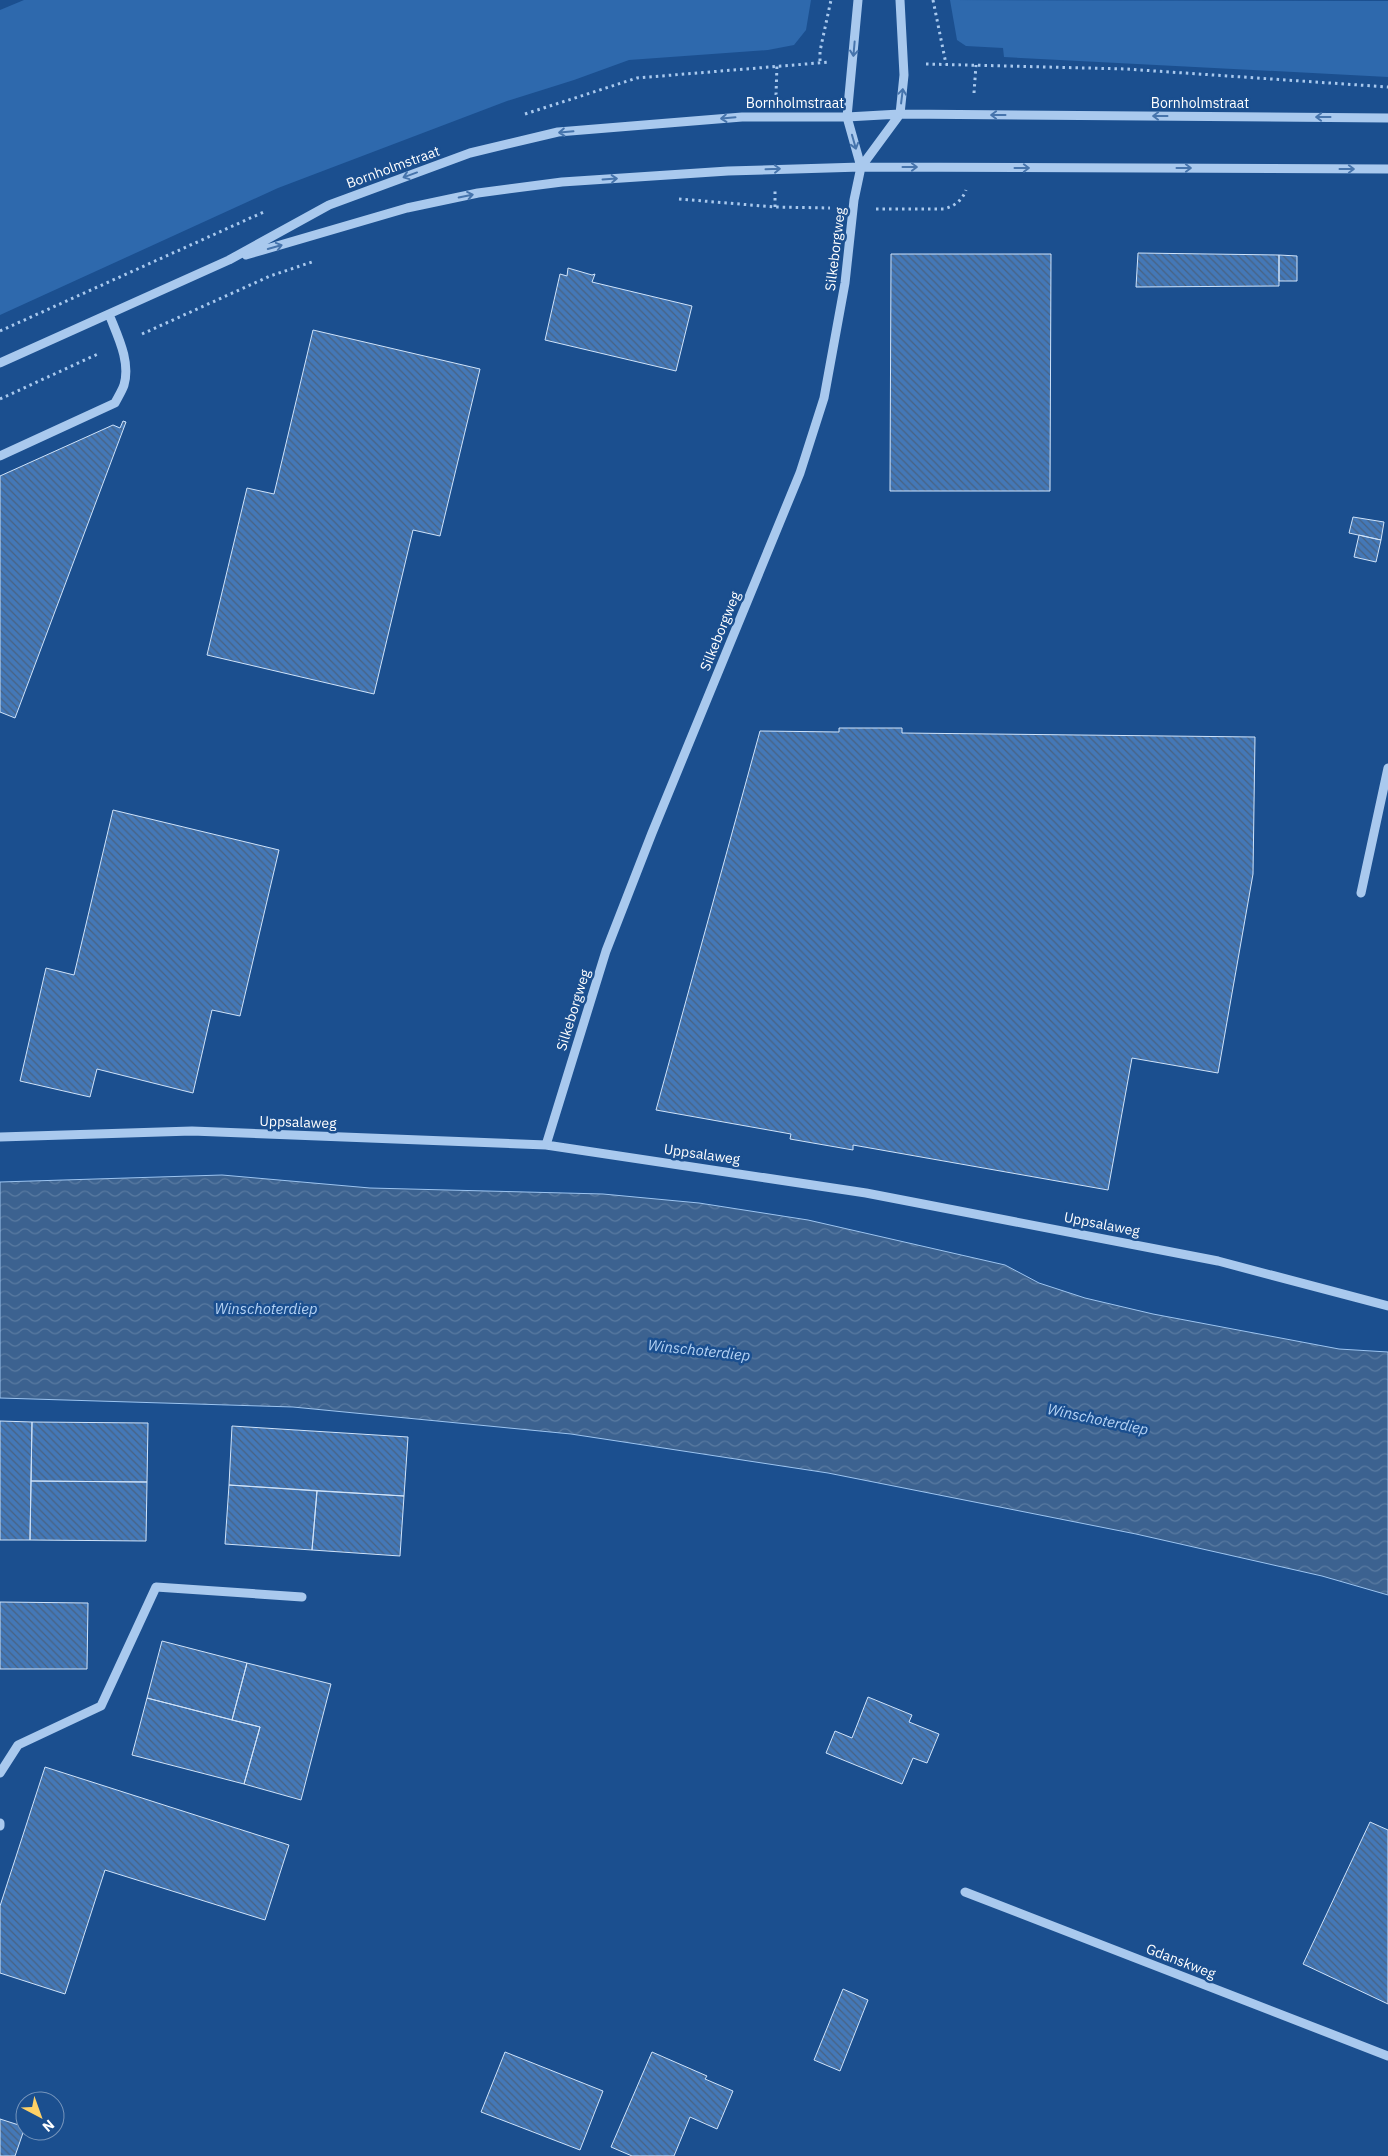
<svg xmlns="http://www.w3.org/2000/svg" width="1388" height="2156" font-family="'IBM Plex Sans',sans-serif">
<defs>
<pattern id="water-waves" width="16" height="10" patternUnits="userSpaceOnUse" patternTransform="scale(1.25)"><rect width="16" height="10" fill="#3c6290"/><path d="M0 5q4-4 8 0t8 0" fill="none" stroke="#597aa1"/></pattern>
<pattern id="building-back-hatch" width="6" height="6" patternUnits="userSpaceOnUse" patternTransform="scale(1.25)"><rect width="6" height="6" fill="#4478b7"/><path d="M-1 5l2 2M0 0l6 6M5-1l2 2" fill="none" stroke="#486282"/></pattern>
</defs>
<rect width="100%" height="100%" fill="#1b4f8f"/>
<path fill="#2e69ad" d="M24 0H811L806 30 794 45 768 50 629 60 574 80 507 101 278 188 0 315V10Z
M950 0 1388 1V77L1004 57 1003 48 966 46 957 40Z"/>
<path fill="url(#water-waves)" stroke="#9cc4f0" d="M222 1175 370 1188 603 1194 699 1203 808 1220 1005 1265 1039 1283 1085 1298 1153 1314 1339 1349 1388 1352V1595L1322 1576 1136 1534 828 1473 571 1434 293 1407 0 1398V1182Z"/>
<path fill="url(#building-back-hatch)" stroke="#cfe3fa" d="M1138 253 1279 255V286L1136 287Z
M891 254H1051L1050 491H890Z
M1279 255 1297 256V281H1279Z
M568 268 592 275 595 274 592 282 692 306 676 371 545 340 560 274 567 276Z
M313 330 480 369 440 536 413 530 374 694 207 655 247 488 274 494Z
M123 421 126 422 15 718 0 712V476L113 425 120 428Z
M1353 517 1384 522 1381 540 1349 533Z
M1359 535 1381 540 1376 562 1354 557Z
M839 728H902V733L1255 737 1253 874 1218 1073 1132 1058 1108 1190 853 1145V1150L790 1139 791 1134 656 1110 760 731 839 732Z
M113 810 279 850 240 1016 212 1010 193 1093 97 1069 90 1097 20 1081 46 968 74 975Z
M0 1421 32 1422 30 1540H0Z
M32 1422 148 1423 147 1482 31 1481Z
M232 1426 408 1437 404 1496 229 1485Z
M31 1481 147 1482 146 1541 30 1540Z
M229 1485 317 1491 312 1550 225 1544Z
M317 1491 404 1496 400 1556 312 1550Z
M0 1602 88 1603 87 1669H0Z
M162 1641 247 1663 232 1720 147 1698Z
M247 1663 331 1684 301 1800 244 1784 260 1727 232 1720Z
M868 1697 912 1715 909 1722 939 1734 927 1763 913 1758 902 1784 826 1753 835 1731 852 1738Z
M147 1698 260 1727 244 1784 132 1755Z
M45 1767 289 1845 265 1920 105 1870 65 1994 0 1973V1906Z
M1370 1822 1388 1830V2004L1303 1964Z
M843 1989 868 2000 840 2071 814 2060Z
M505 2052 603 2091 580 2150 481 2112Z
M652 2052 707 2076 705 2079 733 2091 717 2129 690 2117 674 2156H632L611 2147Z
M0 2119 25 2127 15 2156H0Z"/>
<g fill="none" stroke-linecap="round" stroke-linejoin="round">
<path stroke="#a9c9ee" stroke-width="3" stroke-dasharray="2.5 4" stroke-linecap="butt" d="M933 0 946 64
M820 61V51L831 0
M926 64 1126 69 1388 87
M974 93 976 65
M776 95 777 65
M525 114 637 78 830 62
M679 199 775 207 830 208
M775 207V191
M876 209H944C954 206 962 201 966 190
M0 331 266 211
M142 334 270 276 315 261
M0 399 100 353"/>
<path stroke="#a9c9ee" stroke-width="9" d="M861 167 900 114 904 75 900 0
M246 255 407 208 478 193 562 182 728 171 861 167 1388 169
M0 363 229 260 329 205 470 153 558 132 742 117H847L900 114 1388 118
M0 456 115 403C118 397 122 391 124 385 131 361 117 335 109 314
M1361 893 1388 768
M0 1137 192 1131 546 1145 866 1193 1218 1261 1388 1306
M546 1145 606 951 652 833 800 473 824 398 845 283 854 200 861 167 847 117 858 0
M0 1773 18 1745 101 1706 156 1587 302 1597
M0 1823V1826
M965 1892 1388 2056"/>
</g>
<defs><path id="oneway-shaft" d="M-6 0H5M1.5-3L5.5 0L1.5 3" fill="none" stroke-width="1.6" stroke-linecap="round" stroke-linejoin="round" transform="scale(1.25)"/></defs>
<g stroke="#4674ac">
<use href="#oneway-shaft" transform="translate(854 49) rotate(95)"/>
<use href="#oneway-shaft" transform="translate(902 96) rotate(-83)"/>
<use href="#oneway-shaft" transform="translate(998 115) rotate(-180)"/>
<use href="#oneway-shaft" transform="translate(1160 116) rotate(-180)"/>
<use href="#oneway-shaft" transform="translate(1323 117) rotate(-180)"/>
<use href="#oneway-shaft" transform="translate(728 118) rotate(175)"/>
<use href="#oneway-shaft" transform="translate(566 132) rotate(175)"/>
<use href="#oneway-shaft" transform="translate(854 142) rotate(74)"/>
<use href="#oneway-shaft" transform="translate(910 167)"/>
<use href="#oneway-shaft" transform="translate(1022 168)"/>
<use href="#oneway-shaft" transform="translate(1184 168)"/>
<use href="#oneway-shaft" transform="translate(773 169) rotate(-2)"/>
<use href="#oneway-shaft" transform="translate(1347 169)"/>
<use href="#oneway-shaft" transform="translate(410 175) rotate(160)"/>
<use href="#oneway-shaft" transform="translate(610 179) rotate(-4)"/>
<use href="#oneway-shaft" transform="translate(466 196) rotate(-12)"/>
<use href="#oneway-shaft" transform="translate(275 247) rotate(-16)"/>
</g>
<g text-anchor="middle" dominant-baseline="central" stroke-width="5" stroke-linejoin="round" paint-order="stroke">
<g font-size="14" fill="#fff" stroke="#1b4f8f">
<text x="795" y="103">Bornholmstraat</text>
<text x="1200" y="103">Bornholmstraat</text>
<text transform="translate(393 167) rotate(-20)">Bornholmstraat</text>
<text transform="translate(835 249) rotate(-83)">Silkeborgweg</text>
<text transform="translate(720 631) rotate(-68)">Silkeborgweg</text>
<text transform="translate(573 1010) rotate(-73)">Silkeborgweg</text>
<text transform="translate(298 1122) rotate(2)">Uppsalaweg</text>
<text transform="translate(702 1154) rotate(8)">Uppsalaweg</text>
<text transform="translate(1102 1224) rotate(11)">Uppsalaweg</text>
<text transform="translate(1181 1961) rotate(21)">Gdanskweg</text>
</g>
<g font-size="15" font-style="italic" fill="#b5d3f5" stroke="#1b4f8f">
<text x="266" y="1308">Winschoterdiep</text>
<text transform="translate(699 1350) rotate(6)">Winschoterdiep</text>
<text transform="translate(1098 1419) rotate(12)">Winschoterdiep</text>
</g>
</g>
<g transform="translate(40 2116) rotate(139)"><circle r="24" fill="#1b4f8f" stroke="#7695bc"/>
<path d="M0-4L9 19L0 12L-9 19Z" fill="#ffd166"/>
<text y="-8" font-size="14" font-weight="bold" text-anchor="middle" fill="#ffffff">N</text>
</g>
</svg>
